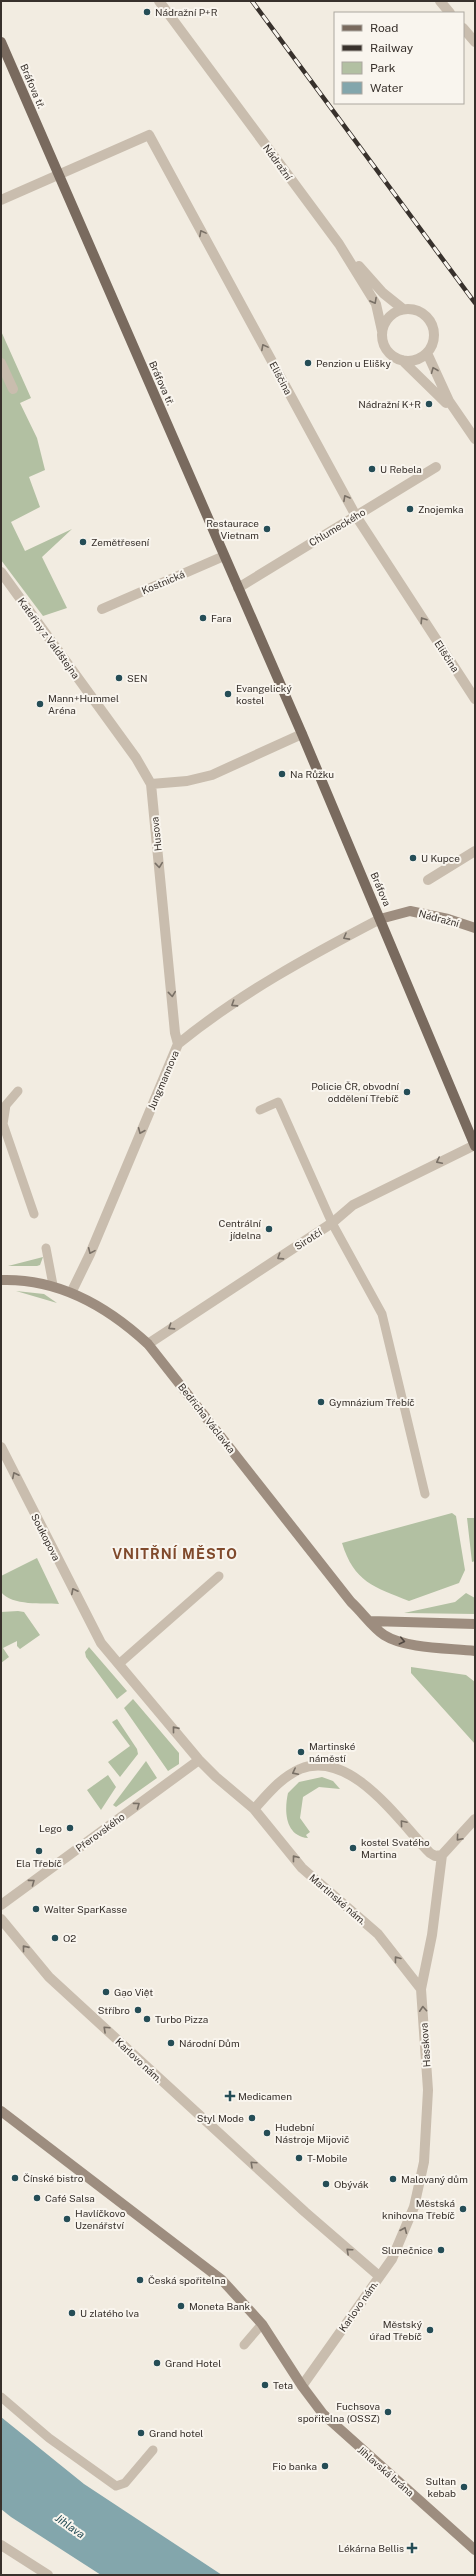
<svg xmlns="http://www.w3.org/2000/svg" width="476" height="2576" font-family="'Public Sans',sans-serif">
<rect width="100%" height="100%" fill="#f2ece1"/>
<path fill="#b2c0a2" d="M1 331 31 398 20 403 37 438 45 470 29 477 40 507 11 522 25 551 72 529 42 557 67 608 43 616 1 560Z
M43 1257 40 1265 37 1266H8Z
M16 1291 44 1294 57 1303Z
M452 1513 456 1516 465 1570 459 1583 409 1601C374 1587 354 1582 342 1543Z
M467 1518H475V1561L472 1562Z
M37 1558 59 1604C43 1603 12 1606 1 1592V1576Z
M466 1593 475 1598V1614L404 1613 455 1602Z
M18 1611 24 1612 40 1635 20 1649 17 1646V1641L3 1648 9 1657 1 1663V1612Z
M89 1647 127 1691 117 1699 86 1657 85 1652Z
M411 1667 466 1675 475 1682V1744L411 1673Z
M133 1699 179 1753V1764L168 1771 124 1708Z
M117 1719 137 1749 138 1754 120 1777 108 1762 130 1746 112 1722Z
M146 1761 157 1778 116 1807 113 1805Z
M108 1775 116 1787 101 1810 87 1790Z
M322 1777 333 1781 340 1789 319 1787 303 1797 300 1818 310 1832 306 1835 308 1838C285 1836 284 1811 288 1793L299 1782Z"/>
<path fill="#83a6ac" d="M1 2417 84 2484 222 2575H101L11 2517 1 2509Z"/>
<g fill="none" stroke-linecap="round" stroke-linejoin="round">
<path stroke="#c9bdae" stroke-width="9" d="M18 1091 6 1105 3 1124 34 1214
M260 1110 278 1102 332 1223 382 1314 425 1494
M46 1248 53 1285
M120 1663 219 1576
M244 2345 262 2324
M1 2397 49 2438 116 2486 125 2483 153 2450"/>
<path stroke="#c9bdae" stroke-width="10" d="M159 1 339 244 376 304 382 331
M440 1 450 13
M463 28 475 42
M1 200 149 135 356 516 475 699
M359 266 383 293 403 309
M382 335a26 26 0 1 1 52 0a26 26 0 1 1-52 0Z
M427 353 449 401 475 439
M402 360 446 403
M1 363 13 389
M1 572 136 758 151 784 175 1033 178 1044
M238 588 436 467
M102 609 224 556
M151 784 187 781 212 775 302 734
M428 880 475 851
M72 1291 90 1254 178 1044C239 994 311 955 380 919
M148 1344 332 1223 353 1205 475 1145
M1 1447 101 1643 199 1760 216 1777 254 1809C268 1794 280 1778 300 1769 351 1748 400 1823 430 1853L435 1856 442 1855
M254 1809 302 1868 378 1934 421 1989
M1 1905 199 1760
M1 1919 49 1977 305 2212 379 2276
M302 2386 392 2259 414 2207 424 2162 428 2090 421 1989 432 1935 442 1855 475 1819
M1 2545 48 2575"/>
<path stroke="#9d8d7f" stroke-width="10" d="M380 919 410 911 448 919 475 928
M1 1280C59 1278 107 1306 148 1344L351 1602C362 1612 372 1627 384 1635 406 1649 449 1648 475 1651
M370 1621 475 1624
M1 2111 222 2280 262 2324 302 2386 323 2414 475 2550"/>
<path stroke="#796a5e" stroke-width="10" d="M1 42 302 734 475 1146"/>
<g stroke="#38312c" stroke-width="4.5">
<path id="rail" d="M252 1 475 303"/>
</g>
<use href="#rail" stroke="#f9f5ee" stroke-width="3" stroke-dasharray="9" stroke-linecap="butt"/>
</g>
<defs><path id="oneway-chevron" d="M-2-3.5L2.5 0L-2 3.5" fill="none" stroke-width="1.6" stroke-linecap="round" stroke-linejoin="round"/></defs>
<g stroke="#797066">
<use href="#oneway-chevron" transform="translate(202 233) rotate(-118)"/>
<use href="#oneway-chevron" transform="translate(374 301) rotate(61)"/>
<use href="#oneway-chevron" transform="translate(264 347) rotate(-118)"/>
<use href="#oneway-chevron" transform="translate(434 370) rotate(-112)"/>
<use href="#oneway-chevron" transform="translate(346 498) rotate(-119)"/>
<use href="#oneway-chevron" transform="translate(423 620) rotate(-123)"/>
<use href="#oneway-chevron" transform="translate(159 865) rotate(84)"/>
<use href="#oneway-chevron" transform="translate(346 937) rotate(151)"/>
<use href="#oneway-chevron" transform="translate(172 994) rotate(84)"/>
<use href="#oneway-chevron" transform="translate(234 1004) rotate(147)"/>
<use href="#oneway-chevron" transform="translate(141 1131) rotate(113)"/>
<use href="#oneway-chevron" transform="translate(439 1161) rotate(153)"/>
<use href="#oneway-chevron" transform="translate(91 1251) rotate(114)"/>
<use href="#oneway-chevron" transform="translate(280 1257) rotate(147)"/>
<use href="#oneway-chevron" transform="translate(171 1327) rotate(147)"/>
<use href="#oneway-chevron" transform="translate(15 1475) rotate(-117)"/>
<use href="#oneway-chevron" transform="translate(74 1591) rotate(-117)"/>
<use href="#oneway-chevron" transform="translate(175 1729) rotate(-129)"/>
<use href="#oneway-chevron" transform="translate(295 1772) rotate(153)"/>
<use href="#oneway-chevron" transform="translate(137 1805) rotate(-36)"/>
<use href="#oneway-chevron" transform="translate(403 1823) rotate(-130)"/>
<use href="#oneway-chevron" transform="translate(459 1838) rotate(131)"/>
<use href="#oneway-chevron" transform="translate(295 1858) rotate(-128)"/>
<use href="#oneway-chevron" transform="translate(32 1882) rotate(-36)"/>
<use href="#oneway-chevron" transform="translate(25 1948) rotate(-129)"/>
<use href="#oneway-chevron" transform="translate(397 1959) rotate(-128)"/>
<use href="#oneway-chevron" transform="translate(423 2009) rotate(-94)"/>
<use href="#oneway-chevron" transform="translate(106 2029) rotate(-137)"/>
<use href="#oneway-chevron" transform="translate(253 2164) rotate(-137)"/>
<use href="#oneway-chevron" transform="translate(404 2230) rotate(-67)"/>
<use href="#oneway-chevron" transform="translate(349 2251) rotate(-138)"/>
</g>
<use stroke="#514841" href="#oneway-chevron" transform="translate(402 1641) rotate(13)"/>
<g fill="#254d56" stroke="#f9f5ee" stroke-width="1.5">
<circle cx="147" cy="12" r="4"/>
<circle cx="308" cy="363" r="4"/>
<circle cx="429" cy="404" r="4"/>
<circle cx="372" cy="469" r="4"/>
<circle cx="410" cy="509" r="4"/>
<circle cx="267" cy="529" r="4"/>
<circle cx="83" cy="542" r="4"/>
<circle cx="203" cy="618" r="4"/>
<circle cx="119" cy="678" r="4"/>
<circle cx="228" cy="694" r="4"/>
<circle cx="40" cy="704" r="4"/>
<circle cx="282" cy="774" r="4"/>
<circle cx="413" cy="858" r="4"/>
<circle cx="407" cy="1092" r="4"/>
<circle cx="269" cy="1229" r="4"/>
<circle cx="321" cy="1402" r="4"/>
<circle cx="301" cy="1752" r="4"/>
<circle cx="70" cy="1828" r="4"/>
<circle cx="353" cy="1848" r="4"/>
<circle cx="39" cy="1851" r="4"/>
<circle cx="36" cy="1909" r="4"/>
<circle cx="55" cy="1938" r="4"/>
<circle cx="106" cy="1992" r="4"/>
<circle cx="138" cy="2010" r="4"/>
<circle cx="147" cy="2019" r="4"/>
<circle cx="171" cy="2043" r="4"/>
<path d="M228 2090h4v4h4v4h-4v4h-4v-4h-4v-4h4z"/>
<circle cx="252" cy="2118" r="4"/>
<circle cx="267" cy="2133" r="4"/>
<circle cx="299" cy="2158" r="4"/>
<circle cx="15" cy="2178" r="4"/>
<circle cx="393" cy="2179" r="4"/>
<circle cx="326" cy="2184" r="4"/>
<circle cx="37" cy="2198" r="4"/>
<circle cx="463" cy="2209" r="4"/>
<circle cx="67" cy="2219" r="4"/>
<circle cx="441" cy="2250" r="4"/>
<circle cx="140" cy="2280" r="4"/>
<circle cx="181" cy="2306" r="4"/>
<circle cx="72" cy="2313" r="4"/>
<circle cx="430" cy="2330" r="4"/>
<circle cx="157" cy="2363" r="4"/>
<circle cx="265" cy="2385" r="4"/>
<circle cx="388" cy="2412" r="4"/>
<circle cx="141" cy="2433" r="4"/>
<circle cx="325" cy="2466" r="4"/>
<circle cx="464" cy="2487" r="4"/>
<path d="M410 2542h4v4h4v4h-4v4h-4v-4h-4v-4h4z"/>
</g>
<g text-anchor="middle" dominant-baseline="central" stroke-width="4" stroke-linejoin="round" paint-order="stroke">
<g font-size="10" fill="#38312c" stroke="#f9f5ee" text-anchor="start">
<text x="155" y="12">Nádražní P+R</text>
<text x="316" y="363">Penzion u Elišky</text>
<text x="421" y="404" text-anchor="end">Nádražní K+R</text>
<text x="380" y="469">U Rebela</text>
<text x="418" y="509">Znojemka</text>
<text x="259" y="523" text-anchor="end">Restaurace<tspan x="259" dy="12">Vietnam</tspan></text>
<text x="91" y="542">Zemětřesení</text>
<text x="211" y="618">Fara</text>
<text x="127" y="678">SEN</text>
<text x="236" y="688">Evangelický<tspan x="236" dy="12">kostel</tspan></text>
<text x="48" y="698">Mann+Hummel<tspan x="48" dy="12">Aréna</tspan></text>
<text x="290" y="774">Na Růžku</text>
<text x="421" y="858">U Kupce</text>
<text x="399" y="1086" text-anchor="end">Policie ČR, obvodní<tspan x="399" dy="12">oddělení Třebíč</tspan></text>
<text x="261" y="1223" text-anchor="end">Centrální<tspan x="261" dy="12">jídelna</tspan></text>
<text x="329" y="1402">Gymnázium Třebíč</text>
<text x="309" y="1746">Martinské<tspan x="309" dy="12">náměstí</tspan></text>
<text x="62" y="1828" text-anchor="end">Lego</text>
<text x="361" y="1842">kostel Svatého<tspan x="361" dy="12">Martina</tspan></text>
<text x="39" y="1863" text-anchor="middle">Ela Třebíč</text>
<text x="44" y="1909">Walter SparKasse</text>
<text x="63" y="1938">O2</text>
<text x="114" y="1992">Gạo Việt</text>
<text x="130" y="2010" text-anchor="end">Stříbro</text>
<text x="155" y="2019">Turbo Pizza</text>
<text x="179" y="2043">Národní Dům</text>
<text x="238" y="2096">Medicamen</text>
<text x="244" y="2118" text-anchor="end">Styl Mode</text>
<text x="275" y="2127">Hudební<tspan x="275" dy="12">Nástroje Mijovič</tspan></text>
<text x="307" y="2158">T-Mobile</text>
<text x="23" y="2178">Čínské bistro</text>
<text x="401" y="2179">Malovaný dům</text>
<text x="334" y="2184">Obývák</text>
<text x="45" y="2198">Café Salsa</text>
<text x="455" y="2203" text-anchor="end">Městská<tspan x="455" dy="12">knihovna Třebíč</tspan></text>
<text x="75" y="2213">Havlíčkovo<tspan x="75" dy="12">Uzenářství</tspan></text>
<text x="433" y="2250" text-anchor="end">Slunečnice</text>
<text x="148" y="2280">Česká spořitelna</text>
<text x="189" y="2306">Moneta Bank</text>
<text x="80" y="2313">U zlatého lva</text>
<text x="422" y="2324" text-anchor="end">Městský<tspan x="422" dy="12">úřad Třebíč</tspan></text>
<text x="165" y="2363">Grand Hotel</text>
<text x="273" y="2385">Teta</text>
<text x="380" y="2406" text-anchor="end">Fuchsova<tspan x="380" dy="12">spořitelna (OSSZ)</tspan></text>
<text x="149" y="2433">Grand hotel</text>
<text x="317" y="2466" text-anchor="end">Fio banka</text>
<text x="456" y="2481" text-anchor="end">Sultan<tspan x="456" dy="12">kebab</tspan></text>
<text x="404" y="2548" text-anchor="end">Lékárna Bellis</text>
</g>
<g font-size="10" fill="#38312c" stroke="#f9f5ee">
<text transform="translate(33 86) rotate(67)">Bráfova tř.</text>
<text transform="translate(278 162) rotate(54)">Nádražní</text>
<text transform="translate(281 378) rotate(62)">Eliščina</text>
<text transform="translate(162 383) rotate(66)">Bráfova tř.</text>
<text transform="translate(337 527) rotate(-31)">Chlumeckého</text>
<text transform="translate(163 582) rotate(-23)">Kostnická</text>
<text transform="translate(49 638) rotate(54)">Kateřiny z Valdštejna</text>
<text transform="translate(447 656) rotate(57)">Eliščina</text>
<text transform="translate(156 834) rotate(-96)">Husova</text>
<text transform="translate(381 889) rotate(67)">Bráfova</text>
<text transform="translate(439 918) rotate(15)">Nádražní</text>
<text transform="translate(163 1080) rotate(-67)">Jungmannova</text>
<text transform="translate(308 1239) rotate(-33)">Sirotčí</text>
<text transform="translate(207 1418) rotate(52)">Bedřicha Václavka</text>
<text transform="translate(46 1537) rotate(63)">Soukopova</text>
<text transform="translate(100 1832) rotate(-36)">Přerovského</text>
<text transform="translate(338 1899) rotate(41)">Martinské nám.</text>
<text transform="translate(425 2045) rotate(-94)">Hasskova</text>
<text transform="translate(139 2060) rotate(43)">Karlovo nám.</text>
<text transform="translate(358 2306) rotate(-55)">Karlovo nám.</text>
<text transform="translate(386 2471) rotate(41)">Jihlavská brána</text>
</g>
<g font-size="11" font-style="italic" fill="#254d56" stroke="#f9f5ee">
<text transform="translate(70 2526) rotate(35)">Jihlava</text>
</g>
<g font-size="14" font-weight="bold" letter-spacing="1" fill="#804a2c" stroke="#f9f5ee">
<text x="175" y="1554">VNITŘNÍ MĚSTO</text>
</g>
</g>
<rect width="476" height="2576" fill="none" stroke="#38312c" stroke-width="4"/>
<rect x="334" y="12" width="130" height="92" fill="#f9f5ee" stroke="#aca7a0"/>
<rect x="342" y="25" width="20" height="6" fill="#796a5e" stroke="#aca7a0"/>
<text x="370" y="32" font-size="12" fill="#38312c">Road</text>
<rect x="342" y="45" width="20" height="6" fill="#38312c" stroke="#aca7a0"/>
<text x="370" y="52" font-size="12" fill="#38312c">Railway</text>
<rect x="342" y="62" width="20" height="12" fill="#b2c0a2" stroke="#aca7a0"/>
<text x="370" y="72" font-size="12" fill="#38312c">Park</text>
<rect x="342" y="82" width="20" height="12" fill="#83a6ac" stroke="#aca7a0"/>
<text x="370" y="92" font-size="12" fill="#38312c">Water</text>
</svg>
